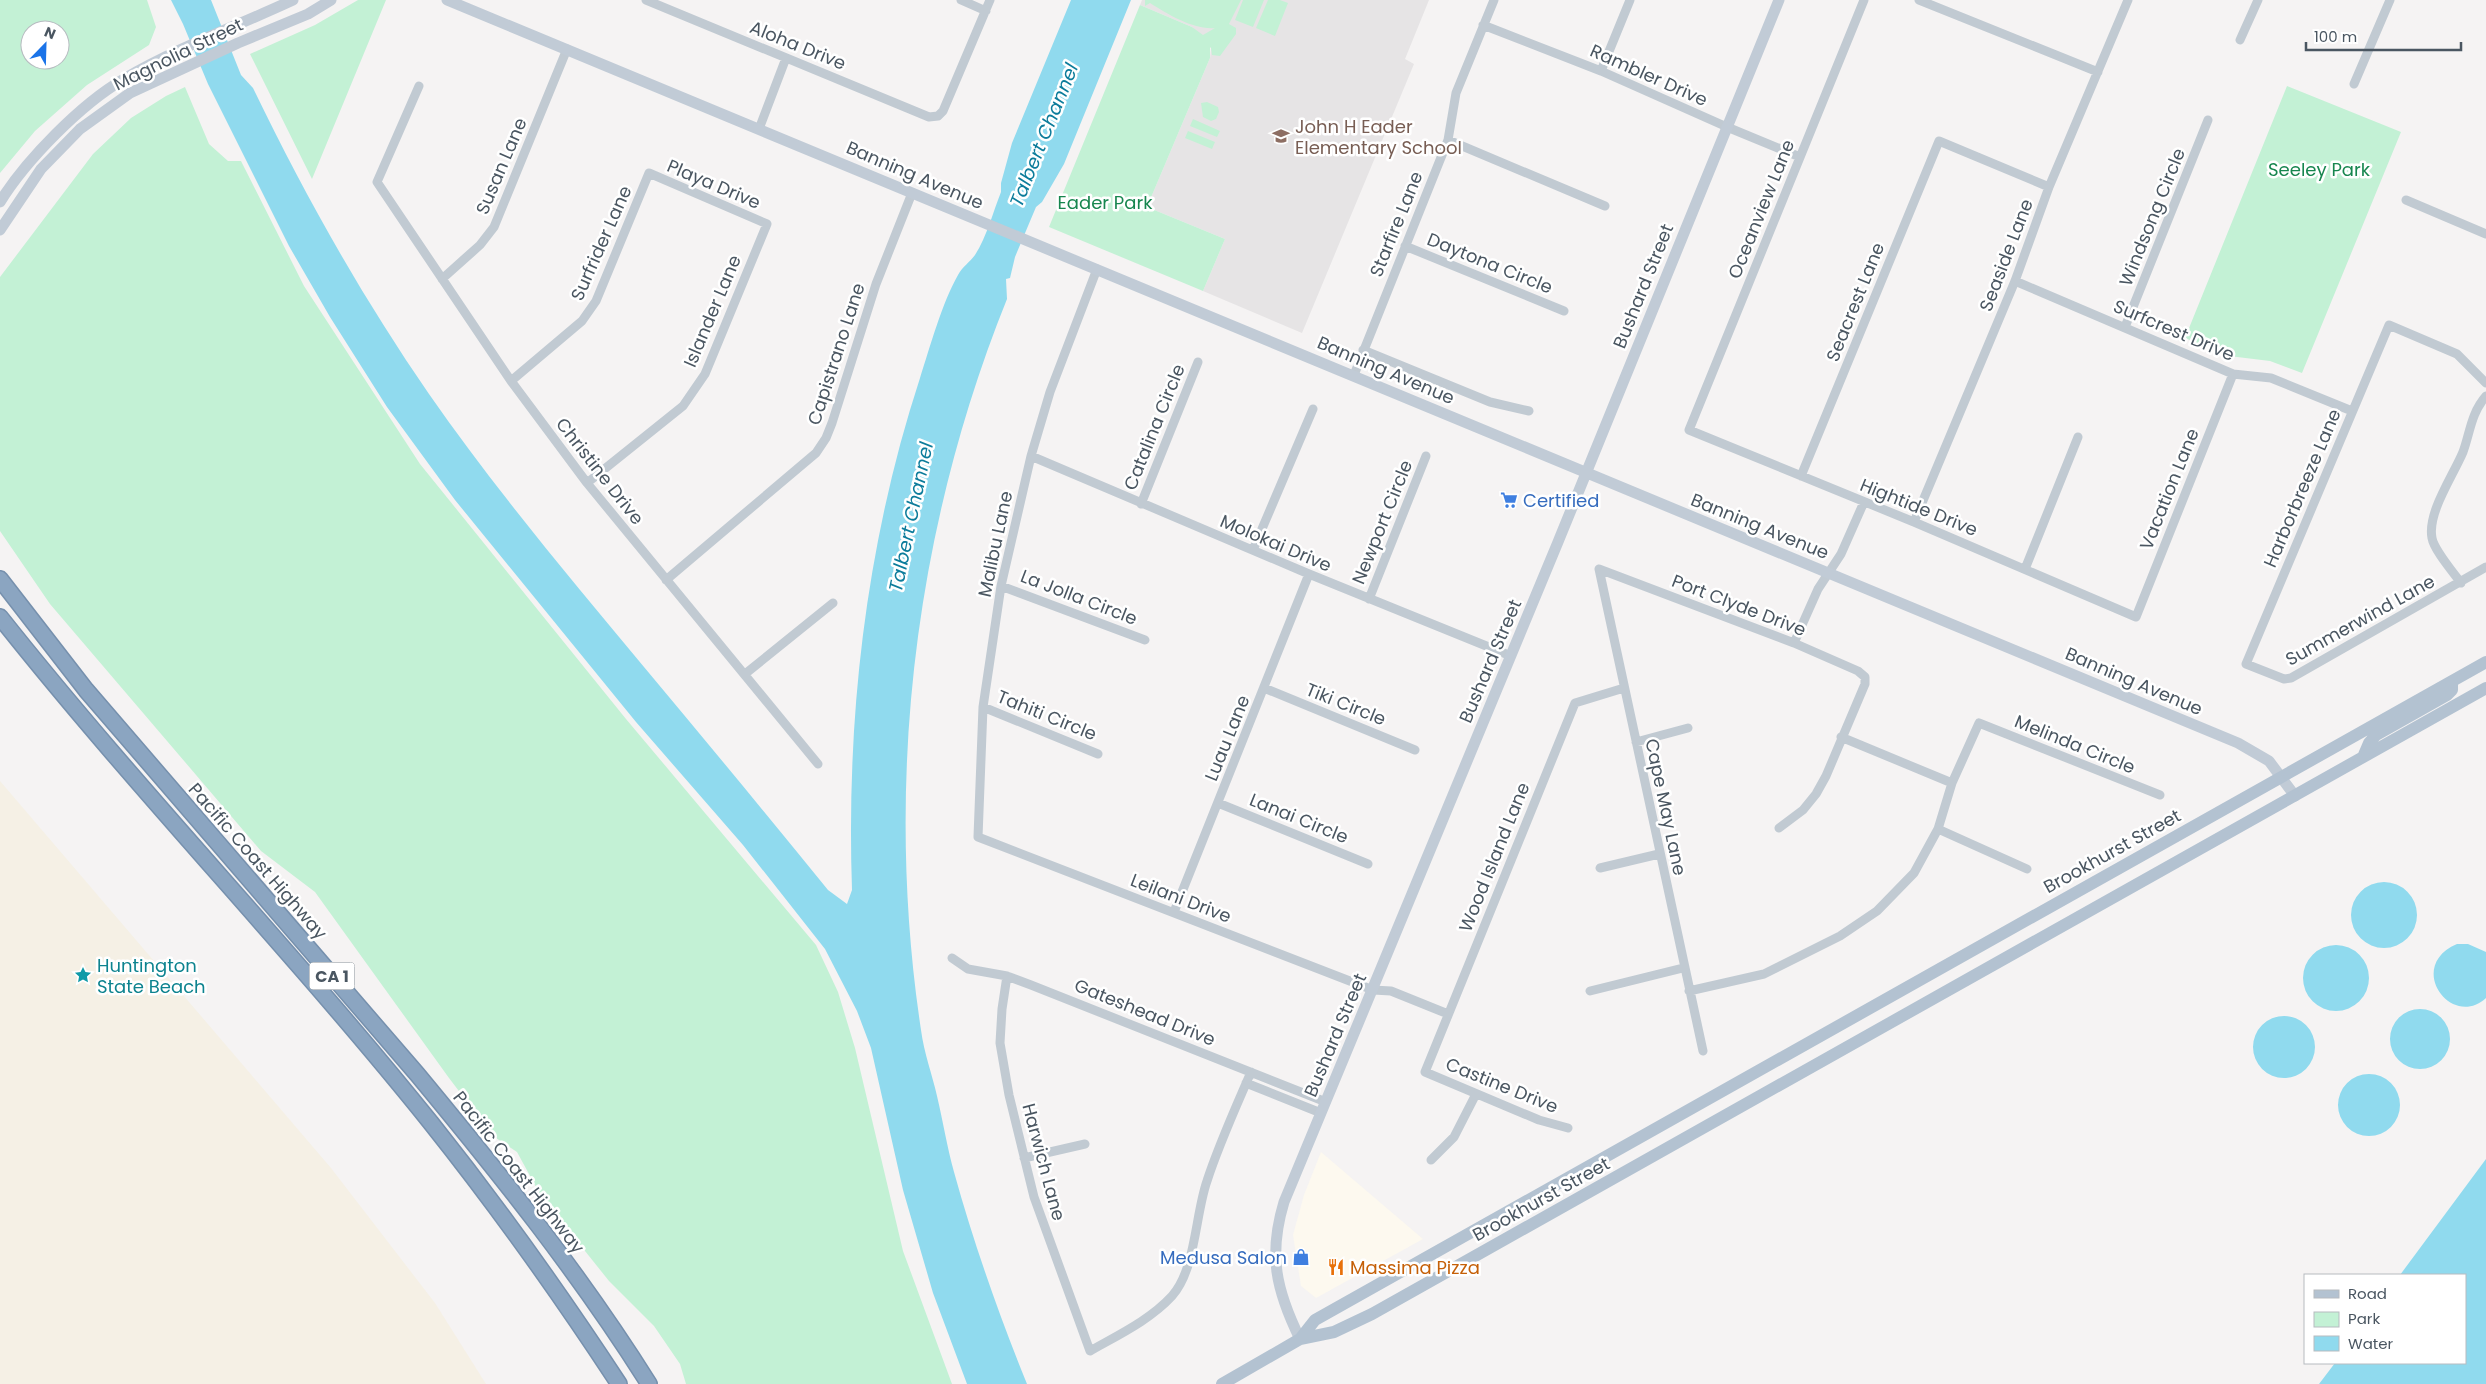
<svg xmlns="http://www.w3.org/2000/svg" width="2486" height="1384" font-family="Poppins,sans-serif">
<rect width="100%" height="100%" fill="#f5f3f3"/>
<path fill="#fdf9ef" d="M1321 1152 1423 1239 1316 1298 1301 1286 1293 1235 1304 1195Z"/>
<path fill="#e6e4e5" d="M1142 0H1429L1405 59 1414 64 1302 333 1203 291 1225 239 1147 207 1210 58 1211 48 1192 27 1140 5Z"/>
<path fill="#c3f1d5" fill-rule="evenodd" d="M0 0H147L156 27 149 45 87 85 35 131 0 173ZM30 30H60V60H30Z
M358 0H386L312 179 250 54 315 25Z
M1145 0H1241L1229 24 1236 28V34L1220 56 1212 55 1211 48 1210 47V58L1147 207 1225 239 1203 291 1049 227 1140 5 1192 27 1203 35 1215 28C1194 30 1169 15 1150 3L1145 6Z
M1243 0H1264L1253 27 1235 20Z
M1268 0H1280L1288 3 1275 36 1256 28Z
M2287 86 2401 132 2302 373 2270 361 2229 356 2185 338Z
M185 87 209 144 228 161H241L304 286 420 464 626 719 816 945 838 992 855 1048 903 1251 952 1384H686L680 1364 654 1326 609 1281 541 1196 517 1152 493 1136 449 1078 315 892 261 851 50 604 0 531V277L93 154 131 118 166 96Z
M1207 102 1218 107 1219 112 1216 119 1211 121 1203 117 1201 103Z
M1193 119 1220 131 1217 137 1190 126Z
M1188 131 1215 142 1212 149 1185 138Z"/>
<path fill="#f5f0e5" d="M0 781 331 1168 435 1303 486 1384H0Z"/>
<path fill="#90daee" d="M171 0H211L241 75 253 88C304 194 362 297 429 394 495 489 570 578 644 667 706 741 767 815 828 890L847 904 852 890C846 717 866 543 920 378 930 347 942 303 958 275 962 267 970 262 975 255 987 236 993 212 1001 192V183L1012 143 1071 0H1131L1064 164 1042 202 1036 207 1015 257 1010 278 1006 279 1007 299C914 530 884 783 921 1030 924 1053 932 1074 937 1096 943 1121 947 1147 954 1172 974 1244 999 1315 1027 1384H967L933 1293 903 1190 871 1048 857 1011 825 949 743 845 636 722 455 500 387 407 330 317 289 246 208 84 183 24Z
M2351 915a33 33 0 1 1 66 0a33 33 0 1 1-66 0Z
M2457 944H2468L2486 952V998C2451 1030 2405 966 2457 944Z
M2303 978a33 33 0 1 1 66 0a33 33 0 1 1-66 0Z
M2390 1039a30 30 0 1 1 60 0a30 30 0 1 1-60 0Z
M2253 1047a31 31 0 1 1 62 0a31 31 0 1 1-62 0Z
M2338 1105a31 31 0 1 1 62 0a31 31 0 1 1-62 0Z
M2486 1159V1384H2319L2335 1363H2465V1275H2400Z"/>
<g fill="none" stroke-linecap="round" stroke-linejoin="round">
<g stroke="#7690ad" stroke-width="18">
<path id="highway" d="M0 579 86 690 417 1074C499 1173 580 1274 649 1384
M0 617C138 791 292 950 431 1123 498 1207 560 1294 619 1384"/>
</g>
<path stroke="#c1cad2" stroke-width="9" d="M646 0 929 117 938 116 943 111 990 0
M961 0 986 11
M1864 0 1689 430 1914 522 2136 617 2233 374
M1919 0 2098 72
M1483 25 1601 71 1727 127 1800 157
M2240 40 2258 0
M1601 71 1630 0
M2354 84 2390 0
M419 86 377 182 511 381 587 483 818 764
M759 129 786 58
M1448 140 1605 206
M2406 200 2486 234
M1405 246 1564 311
M1097 269 1050 392 1031 456 1001 586 983 707 978 837 1373 990 1391 991 1448 1014
M442 279 480 245 494 227 567 49
M2015 281 2233 374 2271 378 2352 411
M2125 327 2208 120
M1363 350 1490 402 1529 411
M1354 375 1448 140 1456 93 1494 0
M511 381 582 321 596 301 649 173 767 224 705 374 683 406 587 483
M2486 383 2457 354 2389 325 2246 664 2284 679 2291 678 2486 567
M1031 456 1309 574 1511 656
M1801 476 1939 141 2049 187
M1141 504 1198 362
M1914 522 2015 281 2049 187 2128 0
M1253 550 1313 409
M1599 569 1703 1051
M1599 569 1794 643 1858 671 1865 677V684L1826 776 1816 794 1803 810 1779 828
M2025 569 2078 437
M666 580 816 453 826 438 832 423 876 284 912 193
M2461 583C2453 572 2434 550 2432 538 2427 513 2453 476 2463 452 2470 433 2471 413 2486 396
M1001 586 1145 640
M1369 599 1426 456
M1794 643 1818 589 1841 554 1864 502
M745 674 833 603
M1264 688 1415 750
M983 707 1098 754
M1841 737 1952 783
M1636 742 1688 728
M1218 803 1368 864
M1938 829 2027 869
M1600 868 1659 854
M1174 912 1309 574
M952 958 968 969 1007 976 1031 985 1326 1102
M1007 976 1002 1009 1000 1043 1009 1095 1034 1197 1090 1351C1118 1335 1150 1320 1172 1296 1196 1269 1195 1215 1207 1181 1219 1144 1236 1107 1251 1072
M1590 991 1683 968
M1689 991 1764 974 1840 936 1877 911 1914 873 1938 829 1952 783 1979 723 2160 795
M1246 1083 1321 1113
M1568 1128 1539 1120 1425 1072 1575 703 1624 688
M1024 1158 1085 1144
M1431 1160 1454 1137 1476 1094"/>
<path stroke="#c1cbd6" stroke-width="11" d="M447 0 2238 743 2269 761 2295 796
M0 202C26 160 81 104 124 79 177 48 237 26 293 0
M0 230 41 169 80 129 130 93 238 43 308 14 331 0
M1300 1339C1276 1290 1268 1255 1284 1202L1558 542 1779 0"/>
<path stroke="#b3c2d1" stroke-width="12" d="M2363 757 2369 743 2376 735 2447 695 2452 690V682
M1300 1339 1334 1332 1372 1314 2486 688
M1222 1384 1300 1339 1315 1320 2486 662"/>
<use href="#highway" stroke="#8ba5c1" stroke-width="15"/>
</g>
<defs>
<g id="school-bare" transform="scale(1.35)"><path d="M0-5L7-2L0 1L-7-2ZM-4 1L0 2.5L4 1V4Q0 6-4 4Z" fill="#8d6e63" stroke="#fff" stroke-width="2.5" paint-order="stroke"/></g>
<g id="supermarket-bare" transform="scale(1.35)"><path d="M-6-5.5h2.5l.6 2H6L4.5 2H-2.5L-4.4-4H-6ZM-1.5 3.2a1.3 1.3 0 1 0 .1 0ZM3 3.2a1.3 1.3 0 1 0 .1 0Z" fill="#3f7fe0" stroke="#fff" stroke-width="2.5" paint-order="stroke"/></g>
<g id="sight-bare" transform="scale(1.35)"><path d="M0-6L1.8-2.2L6-1.7L2.9 1.2L3.7 5.4L0 3.3L-3.7 5.4L-2.9 1.2L-6-1.7L-1.8-2.2Z" fill="#0f9aa8" stroke="#fff" stroke-width="2.5" paint-order="stroke"/></g>
<g id="shop-bare" transform="scale(1.35)"><path d="M-5-2.5h2.3a2.7 3.5 0 0 1 5.4 0H5L5.5 6h-11ZM-1.5-2.5h3a1.5 2.3 0 0 0-3 0Z" fill="#3f7fe0" stroke="#fff" stroke-width="2.5" paint-order="stroke"/></g>
<g id="restaurant-bare" transform="scale(1.35)"><path d="M-5-6h1v4h1v-4h1v4h1v-4h1v5L-1.5 .5V6h-2V.5L-5-1ZM5-6V6H3V1.5H1.5Q1.5-4 5-6Z" fill="#e8710a" stroke="#fff" stroke-width="2.5" paint-order="stroke"/></g>
</defs>
<g fill-rule="evenodd">
<use href="#school-bare" x="1281" y="136"/>
<use href="#supermarket-bare" x="1509" y="500"/>
<use href="#sight-bare" x="83" y="975"/>
<use href="#shop-bare" x="1301" y="1257"/>
<use href="#restaurant-bare" x="1336" y="1267"/>
</g>
<g text-anchor="middle" dominant-baseline="central" stroke-width="5" stroke-linejoin="round" paint-order="stroke">
<rect fill="#fff" stroke="#808990" stroke-width="1" x="309.5" y="962.5" width="45" height="27" rx="4"/>
<g font-size="16" font-weight="bold" fill="#4a5661">
<text x="332" y="976">CA 1</text>
</g>
<g font-size="18" fill="#4a5661" stroke="#fff">
<text transform="translate(798 45) rotate(22)">Aloha Drive</text>
<text transform="translate(178 54) rotate(-26)">Magnolia Street</text>
<text transform="translate(1649 75) rotate(24)">Rambler Drive</text>
<text transform="translate(501 166) rotate(-67)">Susan Lane</text>
<text transform="translate(915 175) rotate(23)">Banning Avenue</text>
<text transform="translate(714 184) rotate(23)">Playa Drive</text>
<text transform="translate(1761 209) rotate(-68)">Oceanview Lane</text>
<text transform="translate(2152 217) rotate(-68)">Windsong Circle</text>
<text transform="translate(1396 224) rotate(-68)">Starfire Lane</text>
<text transform="translate(601 243) rotate(-66)">Surfrider Lane</text>
<text transform="translate(2006 255) rotate(-69)">Seaside Lane</text>
<text transform="translate(1490 263) rotate(22)">Daytona Circle</text>
<text transform="translate(1643 286) rotate(-68)">Bushard Street</text>
<text transform="translate(1855 302) rotate(-68)">Seacrest Lane</text>
<text transform="translate(712 311) rotate(-67)">Islander Lane</text>
<text transform="translate(2174 330) rotate(23)">Surfcrest Drive</text>
<text transform="translate(836 354) rotate(-72)">Capistrano Lane</text>
<text transform="translate(1386 370) rotate(23)">Banning Avenue</text>
<text transform="translate(1154 427) rotate(-68)">Catalina Circle</text>
<text transform="translate(600 471) rotate(52)">Christine Drive</text>
<text transform="translate(2302 488) rotate(-67)">Harborbreeze Lane</text>
<text transform="translate(2169 489) rotate(-68)">Vacation Lane</text>
<text transform="translate(1919 507) rotate(22)">Hightide Drive</text>
<text transform="translate(1382 522) rotate(-68)">Newport Circle</text>
<text transform="translate(1760 526) rotate(22)">Banning Avenue</text>
<text transform="translate(1276 543) rotate(23)">Molokai Drive</text>
<text transform="translate(995 544) rotate(-78)">Malibu Lane</text>
<text transform="translate(1079 597) rotate(21)">La Jolla Circle</text>
<text transform="translate(1739 605) rotate(21)">Port Clyde Drive</text>
<text transform="translate(2360 620) rotate(-29)">Summerwind Lane</text>
<text transform="translate(1490 661) rotate(-67)">Bushard Street</text>
<text transform="translate(2134 681) rotate(23)">Banning Avenue</text>
<text transform="translate(1346 704) rotate(22)">Tiki Circle</text>
<text transform="translate(1047 715) rotate(22)">Tahiti Circle</text>
<text transform="translate(1227 738) rotate(-68)">Luau Lane</text>
<text transform="translate(2075 744) rotate(22)">Melinda Circle</text>
<text transform="translate(1666 807) rotate(78)">Cape May Lane</text>
<text transform="translate(1299 818) rotate(22)">Lanai Circle</text>
<text transform="translate(2112 851) rotate(-29)">Brookhurst Street</text>
<text transform="translate(1494 857) rotate(-68)">Wood Island Lane</text>
<text transform="translate(258 861) rotate(49)">Pacific Coast Highway</text>
<text transform="translate(1181 898) rotate(21)">Leilani Drive</text>
<text transform="translate(1145 1012) rotate(22)">Gateshead Drive</text>
<text transform="translate(1335 1035) rotate(-67)">Bushard Street</text>
<text transform="translate(1502 1085) rotate(22)">Castine Drive</text>
<text transform="translate(1044 1162) rotate(75)">Harwich Lane</text>
<text transform="translate(519 1172) rotate(52)">Pacific Coast Highway</text>
<text transform="translate(1541 1199) rotate(-29)">Brookhurst Street</text>
</g>
<g font-size="18" fill="#785e54" stroke="#fff" text-anchor="start">
<text x="1295" y="126">John H Eader<tspan x="1295" dy="21">Elementary School</tspan></text>
</g>
<g font-size="18" fill="#17864f" stroke="#fff">
<text x="2319" y="169">Seeley Park</text>
<text x="1105" y="202">Eader Park</text>
</g>
<g font-size="18" fill="#366cbe" stroke="#fff" text-anchor="start">
<text x="1523" y="500">Certified</text>
<text x="1287" y="1257" text-anchor="end">Medusa Salon</text>
</g>
<g font-size="18" fill="#0d838f" stroke="#fff" text-anchor="start">
<text x="97" y="965">Huntington<tspan x="97" dy="21">State Beach</tspan></text>
</g>
<g font-size="18" fill="#c56008" stroke="#fff" text-anchor="start">
<text x="1350" y="1267">Massima Pizza</text>
</g>
<g font-size="19" font-style="italic" fill="#0c7c9b" stroke="#fff">
<text transform="translate(1044 135) rotate(-68)">Talbert Channel</text>
<text transform="translate(911 517) rotate(-78)">Talbert Channel</text>
</g>
</g>
<rect x="2304" y="1274" width="162" height="90" fill="#ffffff" stroke="#b7bbc0"/>
<rect x="2314" y="1290" width="25" height="8" fill="#b3c2d1" stroke="#b7bbc0"/>
<text x="2348" y="1299" font-size="15" fill="#4a5661">Road</text>
<rect x="2314" y="1312" width="25" height="15" fill="#c3f1d5" stroke="#b7bbc0"/>
<text x="2348" y="1324" font-size="15" fill="#4a5661">Park</text>
<rect x="2314" y="1336" width="25" height="15" fill="#90daee" stroke="#b7bbc0"/>
<text x="2348" y="1349" font-size="15" fill="#4a5661">Water</text>
<g transform="translate(45 45) rotate(23)"><circle r="24" fill="#ffffff" stroke="#b7bbc0"/>
<path d="M0-4L9 19L0 12L-9 19Z" fill="#1a73e8"/>
<text y="-8" font-size="14" font-weight="bold" text-anchor="middle" fill="#4a5661">N</text>
</g>
<path d="M2306 42v8h155v-8" fill="none" stroke="#4a5661" stroke-width="2.5"/>
<text x="2314" y="42" font-size="15" fill="#4a5661" stroke="#ffffff" stroke-width="4" paint-order="stroke">100 m</text>
</svg>
